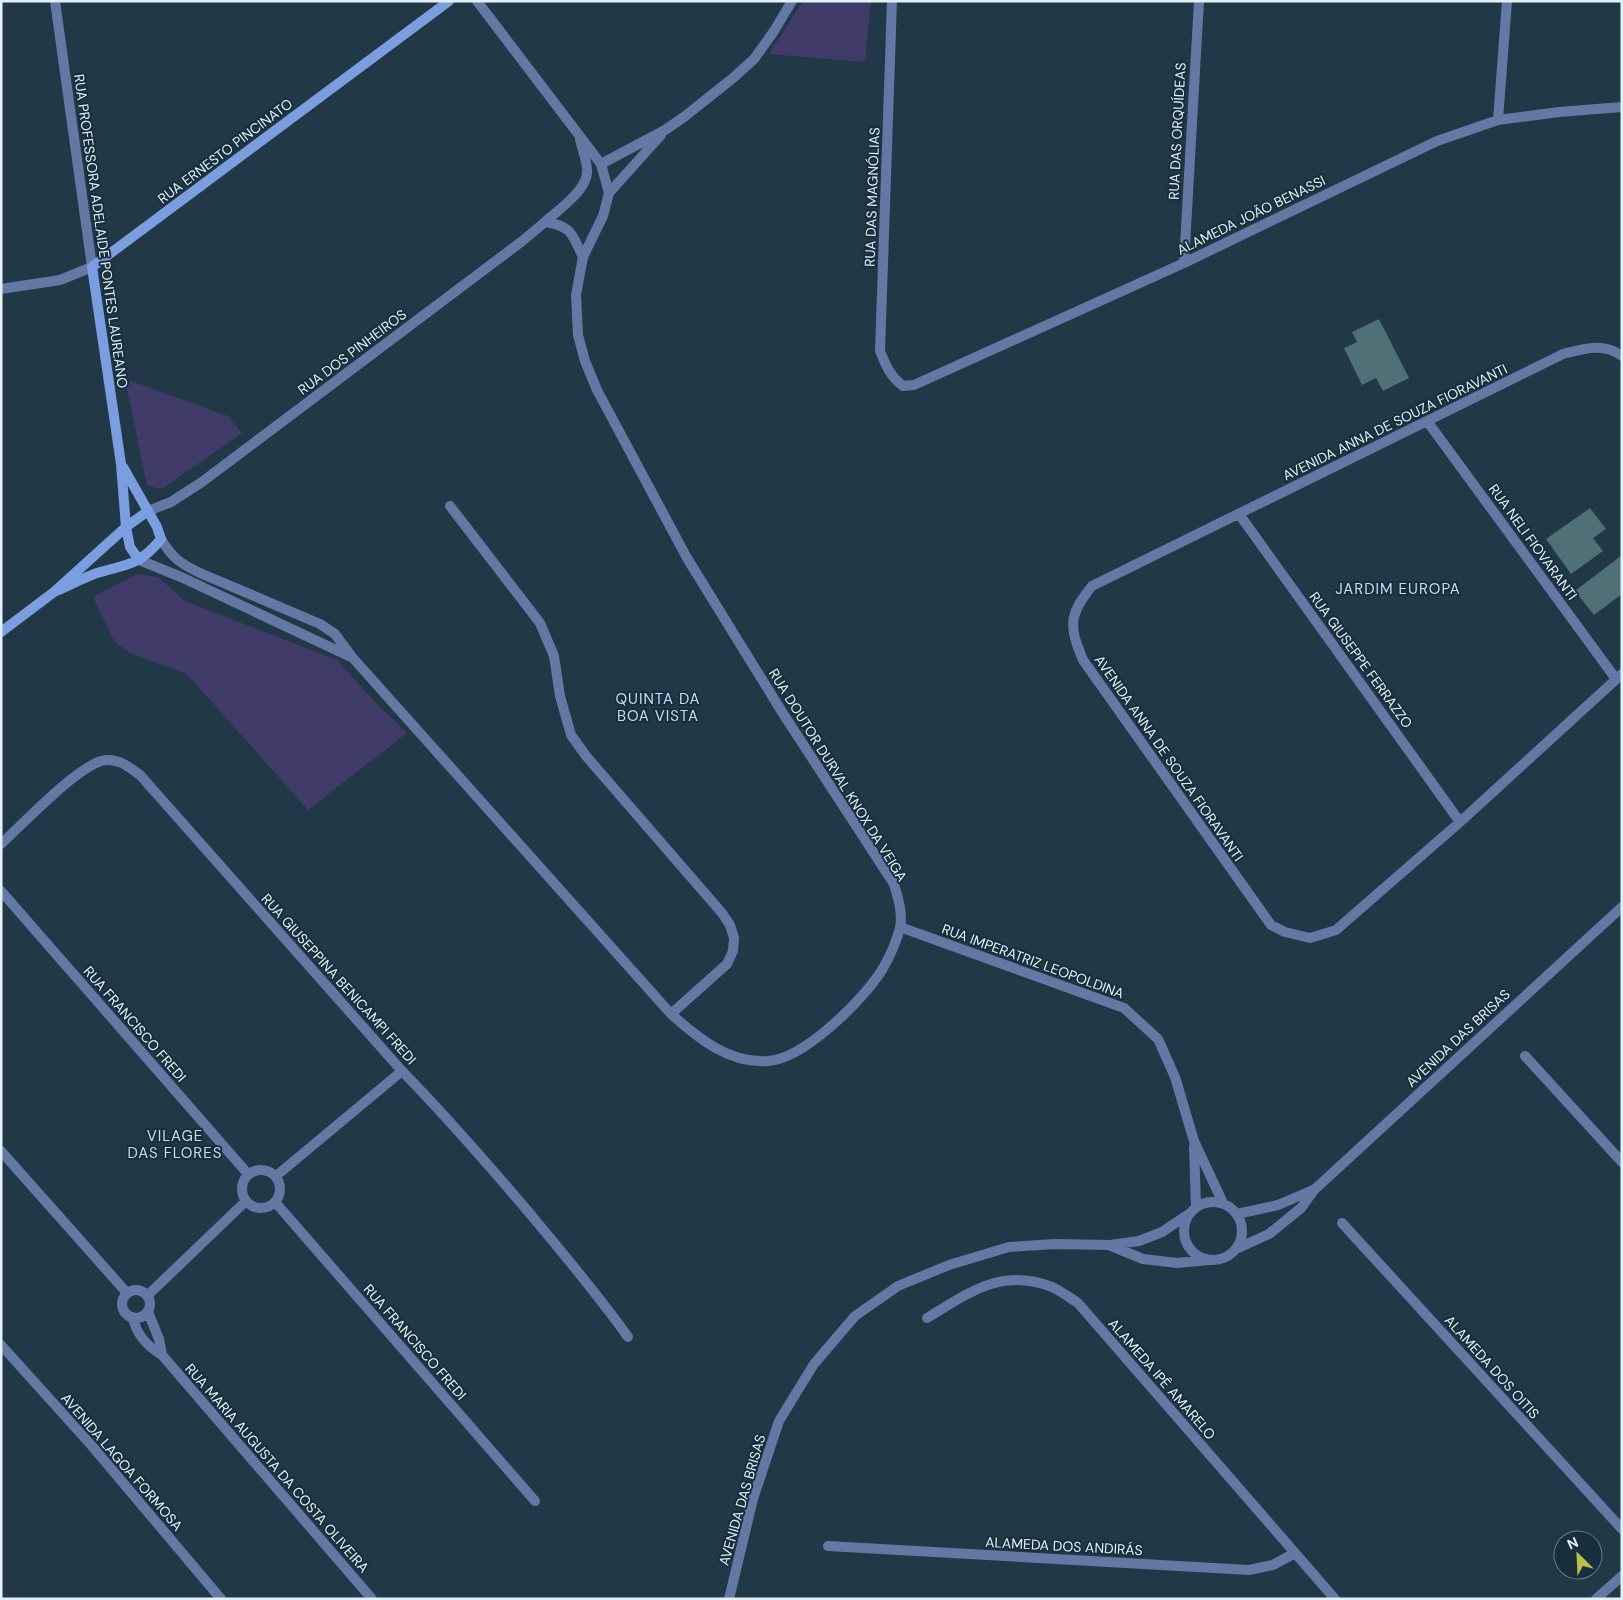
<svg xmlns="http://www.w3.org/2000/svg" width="1623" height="1600" font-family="'DM Sans',sans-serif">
<rect width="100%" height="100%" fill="#213847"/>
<path fill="#403b68" d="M803 1H871L865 62 769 54Z
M125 379 228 416 242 433 162 489 147 486Z
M137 574 158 577 185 601 337 660 374 701 407 733 308 810 187 674 130 653 114 641 93 597Z"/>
<path fill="#4f7077" d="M1379 319 1409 378 1383 391 1376 378 1362 385 1344 348 1357 342 1352 332Z
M1590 508 1606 529 1593 538 1603 551 1571 574 1546 539Z
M1622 555V594L1594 615 1575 591Z"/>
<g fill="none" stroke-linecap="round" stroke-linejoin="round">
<path stroke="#6379a3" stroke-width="10" d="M892 1 880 351C886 366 890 376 903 386L914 385 1184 263 1437 141 1498 120 1559 112 1622 107
M1498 120 1507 1
M601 164 665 130 684 117 733 78 754 59 774 31 792 1
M609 193 661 135
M545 222C557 211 586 191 587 173 588 163 582 149 580 139
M1184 263 1199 1
M1 289 60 280 92 267 55 1
M1622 356C1603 342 1583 349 1563 354L1092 586C1068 616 1069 626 1083 660L1271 925 1285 932 1310 938 1336 930 1460 822 1622 674
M1427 421 1616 679
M450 506 540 623 554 656 560 696 571 735 586 756 722 913 730 925 734 938 733 951 727 964 671 1014
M148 511 171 502 202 482 521 242 545 222C572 226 572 234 583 257
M1239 514 1460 822
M161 539C172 558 181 564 200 573L320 624 335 634 352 657 671 1014C698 1038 729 1064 768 1061 804 1059 863 1000 882 970 889 958 896 943 900 928 903 913 898 898 894 884L782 712 687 558 597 390 585 361 578 335 576 295 583 257 603 216 609 193 601 164 477 1
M139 560 181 577 351 657
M1 844C22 825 81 762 106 760 120 759 130 768 140 775L402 1071C445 1115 486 1162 526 1209 561 1251 596 1292 628 1337
M1 891 248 1174
M900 927 1124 1008 1158 1039 1175 1077 1194 1141 1223 1203
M1525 1056 1622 1162
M1194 1147 1196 1207
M1 1151 127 1293
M242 1189a19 19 0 1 1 38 0a19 19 0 1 1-38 0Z
M276 1176 402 1071
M275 1202 535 1501
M1184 1231a29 29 0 1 1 58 0a29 29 0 1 1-58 0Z
M1237 1214 1278 1205 1313 1190
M1342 1223 1622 1529
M1111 1246 1143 1259 1177 1263 1209 1260
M1236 1249 1269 1234 1301 1208 1314 1190 1622 907
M122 1304a14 14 0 1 1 28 0a14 14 0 1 1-28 0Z
M148 1295 246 1201
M148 1312 159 1339 162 1355
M133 1317C136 1335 147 1346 162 1355L372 1599
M927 1318C969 1293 1001 1267 1052 1287 1061 1291 1070 1298 1078 1303L1335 1599
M1 1345 92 1446 221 1599
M828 1546 1249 1570 1273 1565 1295 1553
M729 1599 753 1499 779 1421 814 1364 855 1316 898 1286 949 1265 1009 1247 1055 1244 1110 1245 1139 1241 1162 1232 1189 1214
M1596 1599 1622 1576"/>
<path stroke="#7b9ee1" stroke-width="10" d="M139 560 130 547 126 527 121 464 92 267 449 1
M54 592C68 586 83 578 97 573 128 564 140 565 161 539L157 527 123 467
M1 632 54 592 126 527 148 511"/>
</g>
<g text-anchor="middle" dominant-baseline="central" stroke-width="4" stroke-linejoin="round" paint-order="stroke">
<g font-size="14" fill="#e3f1fa" stroke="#172e3c">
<text transform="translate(1177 131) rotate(-87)">RUA DAS ORQUÍDEAS</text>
<text transform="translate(225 151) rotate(-37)">RUA ERNESTO PINCINATO</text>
<text transform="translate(872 197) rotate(-88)">RUA DAS MAGNÓLIAS</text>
<text transform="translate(1251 215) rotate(-26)">ALAMEDA JOÃO BENASSI</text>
<text transform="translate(101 231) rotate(82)">RUA PROFESSORA ADELAIDE PONTES LAUREANO</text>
<text transform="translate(352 352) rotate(-37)">RUA DOS PINHEIROS</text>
<text transform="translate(1395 422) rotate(-26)">AVENIDA ANNA DE SOUZA FIORAVANTI</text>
<text transform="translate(1533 542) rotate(54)">RUA NELI FIOVARANTI</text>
<text transform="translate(1361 660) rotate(54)">RUA GIUSEPPE FERRAZZO</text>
<text transform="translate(1169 758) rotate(55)">AVENIDA ANNA DE SOUZA FIORAVANTI</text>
<text transform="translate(838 775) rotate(58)">RUA DOUTOR DURVAL KNOX DA VEIGA</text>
<text transform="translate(1033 961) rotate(20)">RUA IMPERATRIZ LEOPOLDINA</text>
<text transform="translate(339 979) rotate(48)">RUA GIUSEPPINA BENICAMPI FREDI</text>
<text transform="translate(135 1024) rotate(49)">RUA FRANCISCO FREDI</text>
<text transform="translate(1458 1038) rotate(-43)">AVENIDA DAS BRISAS</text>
<text transform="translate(415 1342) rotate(49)">RUA FRANCISCO FREDI</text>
<text transform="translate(1492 1367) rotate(48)">ALAMEDA DOS OITIS</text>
<text transform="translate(1162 1379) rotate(49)">ALAMEDA IPÊ AMARELO</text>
<text transform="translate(122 1462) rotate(49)">AVENIDA LAGOA FORMOSA</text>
<text transform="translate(277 1468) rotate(49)">RUA MARIA AUGUSTA DA COSTA OLIVEIRA</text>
<text transform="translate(742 1500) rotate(-74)">AVENIDA DAS BRISAS</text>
<text transform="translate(1064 1546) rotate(3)">ALAMEDA DOS ANDIRÁS</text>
</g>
<g font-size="15" letter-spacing="1" fill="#c3dff1" stroke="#172e3c">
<text x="1398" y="589">JARDIM EUROPA</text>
<text x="658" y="699">QUINTA DA<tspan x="658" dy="17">BOA VISTA</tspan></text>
<text x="175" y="1136">VILAGE<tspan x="175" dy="17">DAS FLORES</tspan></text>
</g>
</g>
<rect width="1623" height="1600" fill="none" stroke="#e3f1fa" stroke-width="5"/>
<g transform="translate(1578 1555) rotate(336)"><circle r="24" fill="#172e3c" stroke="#697c88"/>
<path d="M0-4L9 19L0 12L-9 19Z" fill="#b9c046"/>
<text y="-8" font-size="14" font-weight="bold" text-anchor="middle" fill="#e3f1fa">N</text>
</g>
</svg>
